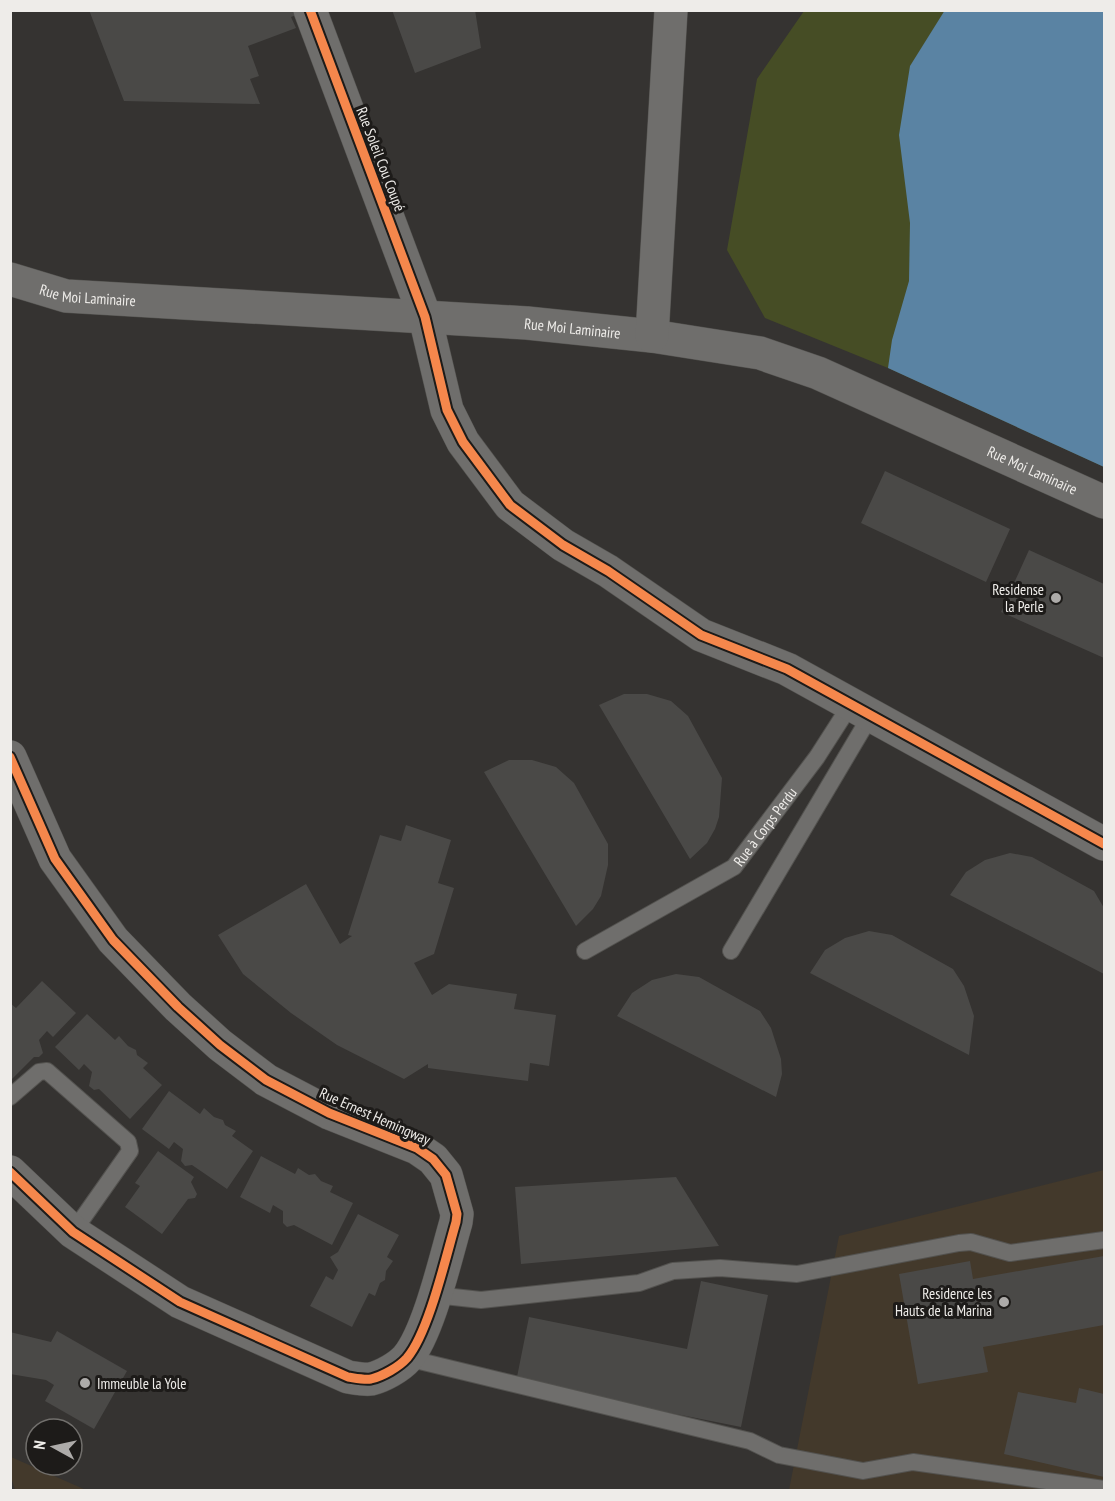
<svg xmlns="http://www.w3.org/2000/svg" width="1115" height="1501" font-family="'PT Sans Narrow',sans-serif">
<rect width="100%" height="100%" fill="#353331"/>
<path fill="#43392b" d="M1104 1170V1490H789L839 1236Z
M11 1457 86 1490H94H15L11 1477Z"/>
<path fill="#464d25" d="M804 11H1104V467L888 368 765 318 727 250 757 79Z"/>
<path fill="#5a83a3" d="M945 10 1104 11V467L888 368 892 340 909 281 910 223 899 135 910 66Z"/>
<path fill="#4a4947" d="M89 10H298L299 14 291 17 296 28 248 46 259 76 250 79 260 104 124 101Z
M392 10H475L481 48 415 73Z
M885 471 1010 529 986 582 861 523Z
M1029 550 1104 584V658L1001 612Z
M624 694H647L671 701 688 716 722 778 719 817 715 829 707 843 690 859 599 705Z
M509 760H532L556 767 574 783 608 844V865L601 896 593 909 576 926 484 772Z
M406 825 451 840 438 883 454 888 434 954 414 963 432 995 449 984 517 994 514 1009 556 1015 549 1066 530 1063 528 1081 428 1068V1064L404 1079 337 1045 291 1013 243 974 218 935 306 884 340 944 352 936 348 935 380 835 401 841Z
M1010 853 1032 857 1094 891 1104 908V974L950 895 966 872 985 860Z
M869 931 892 935 953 969 964 986 974 1016 969 1055 810 973 825 950 845 938Z
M676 974 699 977 760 1011 771 1028 781 1059 782 1074 776 1097 617 1016 632 993 652 980Z
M42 981 76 1013 53 1037 47 1031 39 1040 43 1053 39 1057H34L10 1081V1003L16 1008Z
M87 1014 115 1040 119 1036 128 1046 136 1050 137 1055 148 1063 143 1068 162 1085 130 1119 99 1089 94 1090 89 1086 92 1072 84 1064 79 1070 55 1047Z
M169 1091 200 1114 204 1108 214 1117 223 1120 225 1125 236 1131 232 1136 253 1151 227 1189 192 1165 185 1166 181 1161 183 1149 174 1142 169 1149 142 1129Z
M158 1151 194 1177 191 1182 197 1194 195 1198 188 1199 162 1234 125 1207 140 1186 135 1183Z
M261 1156 295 1174 298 1168 309 1175 315 1174 321 1181 333 1186 330 1192 353 1203 332 1245 294 1225 287 1227 283 1223V1211L273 1205 270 1213 240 1197Z
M676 1177 719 1246 521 1264 515 1187Z
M358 1214 399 1235 387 1257 393 1261 386 1271 385 1280 380 1283 375 1296 369 1293 352 1327 310 1306 326 1276 333 1280 338 1270 330 1257 338 1252Z
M1104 1256V1325L983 1347 988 1372 918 1384 899 1274 970 1261 973 1279Z
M701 1281 768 1295 741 1427 516 1382 529 1317 687 1349Z
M57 1331 127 1371 94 1429 45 1401 54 1385 46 1380 10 1374V1332L51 1342Z
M1079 1388 1104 1394V1477L1004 1454 1018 1392 1076 1403Z"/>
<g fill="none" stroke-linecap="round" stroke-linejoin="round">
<g stroke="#53524f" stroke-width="18">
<g id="lane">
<path id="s1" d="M585 951 734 867 817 757 851 704"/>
<path d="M731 951 871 715"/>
<path d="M10 1097 39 1072 47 1071 128 1142 130 1151 73 1232"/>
<path d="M435 1295 481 1300 639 1283 673 1271 720 1268 797 1274 959 1243 971 1242 1010 1253 1104 1240"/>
<path d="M407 1358 750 1441 779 1455 863 1471 913 1462 1104 1489"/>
</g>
</g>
<g stroke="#53524f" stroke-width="34">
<g id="street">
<path d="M310 10 425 317 447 410 463 442 510 505 563 545 608 571 701 635 787 669 1104 844"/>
<path id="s2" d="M10 279 66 296 527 323 652 336 760 353 818 373 1104 502"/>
<path d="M652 336 671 10"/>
<path d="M10 757 55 859 113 940 178 1007 220 1045 266 1080 329 1113 417 1148 433 1159 446 1175 457 1214 456 1222C446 1256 429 1332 407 1358 399 1367 383 1376 371 1379 364 1380 355 1378 348 1377L180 1302 73 1232 10 1172"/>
</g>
</g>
<use href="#lane" stroke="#6f6e6c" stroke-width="16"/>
<use href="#street" stroke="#6f6e6c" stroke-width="33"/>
<g stroke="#1d1b19" stroke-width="13">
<path id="cycleway" d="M310 10 425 317 447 410 463 442 510 505 563 545 608 571 701 635 787 669 1104 844
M10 757 55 859 113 940 178 1007 220 1045 266 1080 329 1113 417 1148 433 1159 446 1175 457 1214 456 1222C446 1256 429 1332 407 1358 399 1367 383 1376 371 1379 364 1380 355 1378 348 1377L180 1302 73 1232 10 1172"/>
</g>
<use href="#cycleway" stroke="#f5874c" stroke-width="9"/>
</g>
<g fill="#adaba9" stroke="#1d1b19" stroke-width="2">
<circle cx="1056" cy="598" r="6"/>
<circle cx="1004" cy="1302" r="6"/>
<circle cx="85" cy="1383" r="6"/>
</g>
<g text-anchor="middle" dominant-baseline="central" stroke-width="6" stroke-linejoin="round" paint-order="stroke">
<g font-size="15" fill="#eeece9" stroke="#1d1b19">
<text transform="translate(381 159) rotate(69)">Rue Soleil Cou Coupé</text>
<text stroke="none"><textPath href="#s2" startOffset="80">Rue Moi Laminaire</textPath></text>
<text stroke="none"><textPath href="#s2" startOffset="566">Rue Moi Laminaire</textPath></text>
<text stroke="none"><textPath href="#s2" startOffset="1052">Rue Moi Laminaire</textPath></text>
<text stroke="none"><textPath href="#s1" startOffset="222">Rue à Corps Perdu</textPath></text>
<text transform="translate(375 1116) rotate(24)">Rue Ernest Hemingway</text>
</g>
<g font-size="15" fill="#eeece9" stroke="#1d1b19" text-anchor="end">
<text x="1044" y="589">Residense<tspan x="1044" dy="17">la Perle</tspan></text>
<text x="992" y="1293">Residence les<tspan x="992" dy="17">Hauts de la Marina</tspan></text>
<text x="97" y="1383" text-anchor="start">Immeuble la Yole</text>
</g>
</g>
<rect width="1115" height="1501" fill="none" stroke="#eeece9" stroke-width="24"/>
<g transform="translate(54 1447) rotate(278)"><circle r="28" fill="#1d1b19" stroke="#716f6c" stroke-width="1.5"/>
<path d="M0-4.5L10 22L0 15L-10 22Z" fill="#adaba9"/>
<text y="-9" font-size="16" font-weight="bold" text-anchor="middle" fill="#eeece9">N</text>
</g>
</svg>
